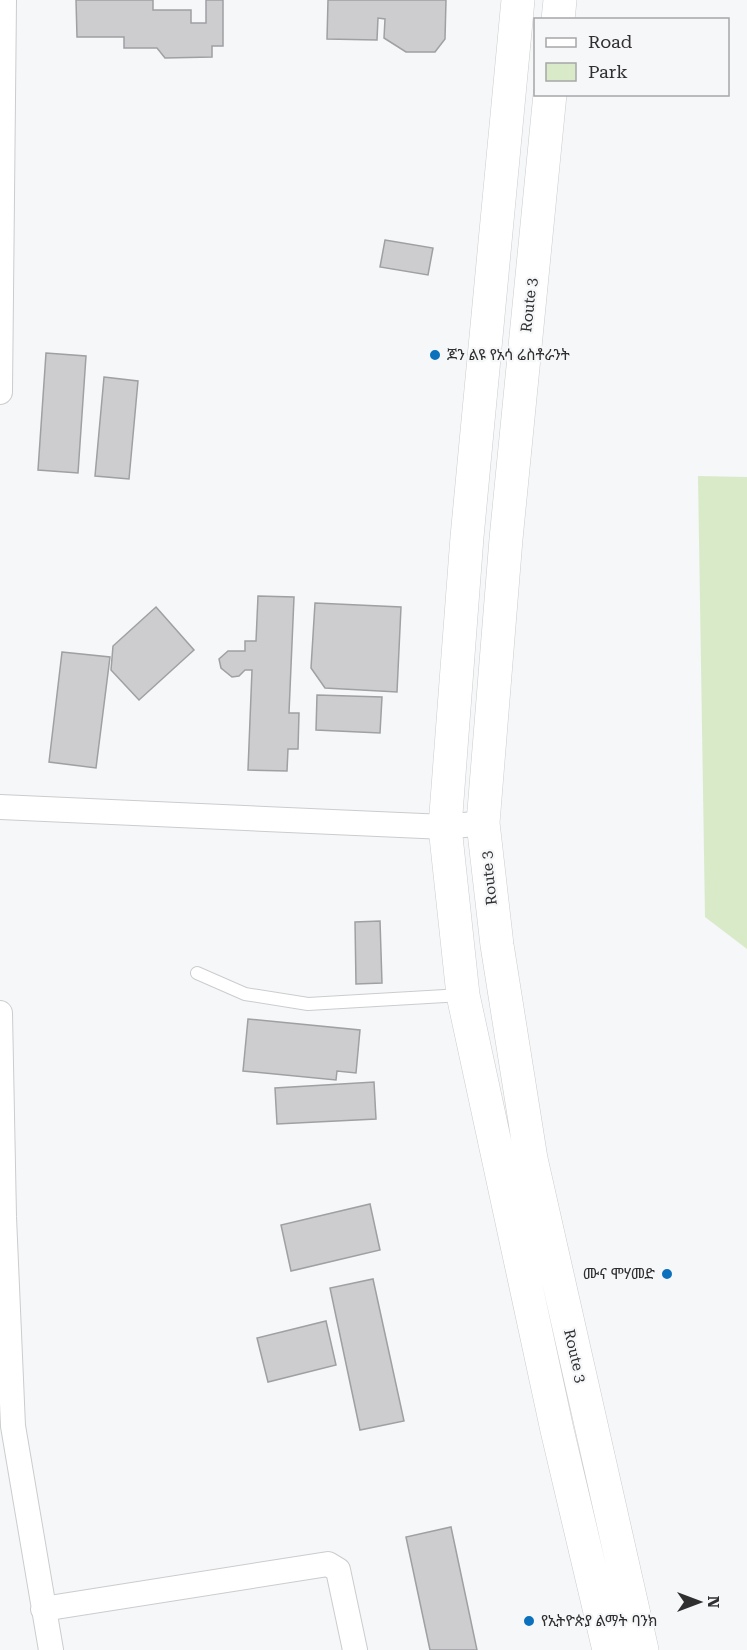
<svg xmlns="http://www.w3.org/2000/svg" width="747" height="1650" font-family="'Roboto Serif','Noto Sans Ethiopic',serif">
<rect width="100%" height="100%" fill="#f6f7f9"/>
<path fill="#d9eac9" d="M698 476 747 477V949L705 917Z"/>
<path fill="#cdcdd0" stroke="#9fa0a2" stroke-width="1.5" d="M76 0H153V10H191V23H206V0H223V46H212V57L165 58 157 48H124V37H77Z
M328 0H446L445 39 435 52H406L384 38 385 19 378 18 377 40 327 39Z
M385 240 433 248 428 275 380 267Z
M46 353 86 356 78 473 38 470Z
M104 377 138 381 129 479 95 476Z
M258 596 294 597 289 713H299L298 749H288L287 771 248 770 252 670H245L239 676 232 677 221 668 219 659 228 651H245V641H256Z
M315 603 401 607 397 692 325 688 311 668Z
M156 607 194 650 139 700 111 670 113 646Z
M62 652 110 657 96 768 49 762Z
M317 695 382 697 380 733 316 730Z
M380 921 382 983 356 984 355 922Z
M248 1019 360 1030 356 1073 337 1071 336 1080 243 1071Z
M374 1082 376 1119 277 1124 275 1088Z
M370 1204 380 1250 291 1271 281 1225Z
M373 1279 404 1421 360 1430 330 1288Z
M326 1321 336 1365 268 1382 257 1338Z
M451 1527 477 1650H430L406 1537Z"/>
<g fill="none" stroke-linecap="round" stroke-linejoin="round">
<g stroke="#cbccce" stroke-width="14">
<path id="service" d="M197 973 245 994 308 1004 462 995"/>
</g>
<g stroke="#cbccce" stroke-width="26">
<path id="minor" d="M0 392 4 0
M0 807 445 827 483 823
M0 1013 4 1217 13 1426 51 1650
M43 1609 328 1564 338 1570 355 1650"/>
</g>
<g stroke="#cbccce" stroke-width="34">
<path id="secondary" d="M518 0 467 537 445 827 463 995 557 1430 609 1650
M558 20 560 0
M550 94 506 539 483 823 497 945 531 1159 642 1650"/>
</g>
<use href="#service" stroke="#fff" stroke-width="12"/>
<use href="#minor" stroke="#fff" stroke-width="24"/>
<use href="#secondary" stroke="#fff" stroke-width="33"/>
</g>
<g fill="#0c71bd" stroke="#f6f7f9" stroke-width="2">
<circle cx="435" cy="355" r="6"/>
<circle cx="667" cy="1274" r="6"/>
<circle cx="529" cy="1621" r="6"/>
</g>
<g text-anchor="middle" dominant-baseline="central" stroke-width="4.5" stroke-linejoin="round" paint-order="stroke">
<g font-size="15" fill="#2f2f30" stroke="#f6f7f9">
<text transform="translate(529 305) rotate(-84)">Route 3</text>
<text transform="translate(489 878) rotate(-96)">Route 3</text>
<text transform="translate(575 1356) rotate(77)">Route 3</text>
</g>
<g font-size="15" fill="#2f2f30" stroke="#f6f7f9" text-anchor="start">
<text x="447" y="355">ጆን ልዩ የአሳ ሬስቶራንት</text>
<text x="655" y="1274" text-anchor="end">ሙና ሞሃመድ</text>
<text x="541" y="1621">የኢትዮጵያ ልማት ባንክ</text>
</g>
</g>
<rect x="534" y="18" width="195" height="78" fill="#f6f7f9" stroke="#a6a7a9" stroke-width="1.5"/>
<rect x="546" y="38" width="30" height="9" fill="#ffffff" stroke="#a6a7a9" stroke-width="1.5"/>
<text x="588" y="48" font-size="18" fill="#2f2f30">Road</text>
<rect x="546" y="63" width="30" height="18" fill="#d9eac9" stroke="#a6a7a9" stroke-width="1.5"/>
<text x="588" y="78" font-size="18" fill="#2f2f30">Park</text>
<g transform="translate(699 1602) rotate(90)" stroke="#f6f7f9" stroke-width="4.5" paint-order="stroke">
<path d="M0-4.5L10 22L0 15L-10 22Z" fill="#2f2f30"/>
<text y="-9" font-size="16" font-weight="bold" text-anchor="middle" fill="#2f2f30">N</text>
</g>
</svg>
